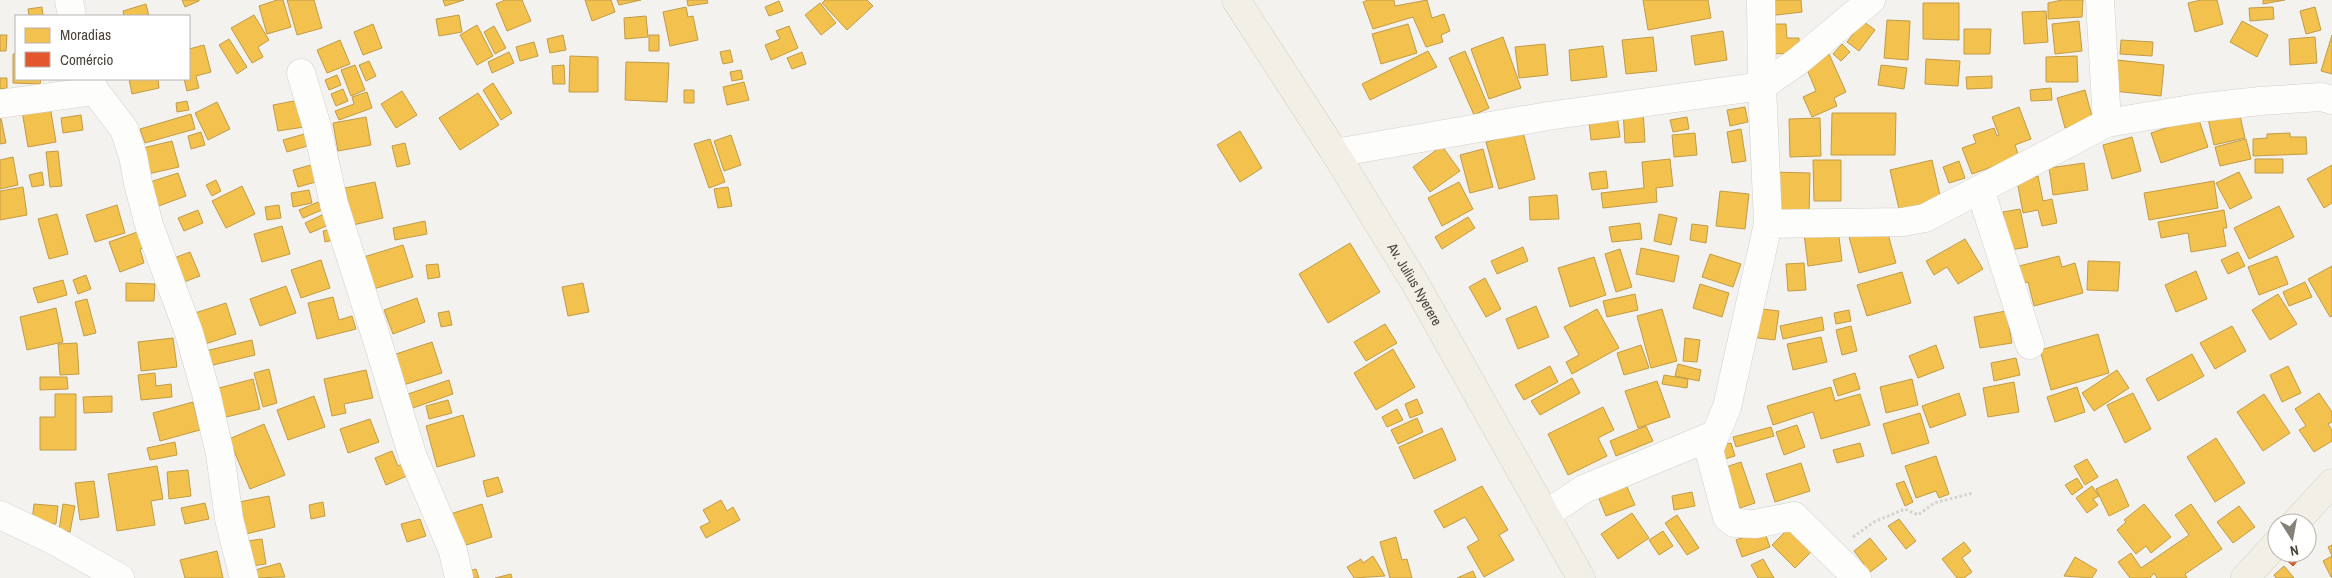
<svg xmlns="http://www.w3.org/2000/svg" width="2332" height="578" font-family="'Archivo Narrow',sans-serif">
<rect width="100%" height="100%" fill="#f4f2ee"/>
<path fill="#f2c14e" stroke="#c09c48" d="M182 0H199V1L185 7Z
M277 0H283L291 27 267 34 259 6Z
M287 0H314L322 28 297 35Z
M443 0H464L445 6Z
M505 0H522L531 21 507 31 496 4Z
M585 0H611L615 12 592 21Z
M617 0H641L619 5Z
M687 0H707L708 3 688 6Z
M825 0H867L873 6 847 30 822 3Z
M1368 0H1394L1395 6 1427 0 1432 18 1444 14 1450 31 1441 35 1443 42 1426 47 1413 17 1373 29 1363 2Z
M1643 0H1708L1711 18 1648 30Z
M1767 0H1801L1802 12 1768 16Z
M2062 0H2083L2082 17 2048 19V3Z
M2201 0H2217L2223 24 2195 32 2188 3Z
M2263 0H2285L2263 4Z
M779 1 783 11 769 16 765 7Z
M820 3 836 23 821 35 805 15Z
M1923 3H1959V40L1923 39Z
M146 4 149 16H124L123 11Z
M42 7 43 16H29L28 9Z
M686 7 688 17 693 16 698 40 670 46 663 12Z
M2273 7 2274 19 2250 21 2249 8Z
M2315 7 2321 30 2306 34 2300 11Z
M2046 11 2048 42 2024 44 2022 12Z
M254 15 269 40 258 47 263 57 252 63 231 28Z
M459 15 462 32 439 36 436 19Z
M646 16 648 37 625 39 624 18Z
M1887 20 1910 21 1908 60 1884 58Z
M1863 21 1875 30 1859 51 1847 42Z
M2079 21 2082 51 2055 54 2052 24Z
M2242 21 2268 35 2257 57 2230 42Z
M373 24 382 48 363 55 354 32Z
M1408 24 1417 53 1381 64 1372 34Z
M1770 24H1786L1787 38H1799V53L1771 54Z
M477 25 493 56 477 65 460 35Z
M494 26 506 48 495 54 484 32Z
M789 26 798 48 771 60 765 45 780 39 776 31Z
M1964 29H1991L1990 54H1964Z
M1723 31 1727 60 1695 65 1691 36Z
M0 35H7L6 51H0Z
M563 35 566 50 550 53 547 39Z
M649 35H659V51H649Z
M2332 35V74L2321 71Z
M1503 37 1521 88 1489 99 1471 49Z
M1653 37 1657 71 1626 74 1622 40Z
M2315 37 2317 63 2290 65 2289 39Z
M229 39 247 67 237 74 219 45Z
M340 40 350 64 327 73 317 50Z
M2121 40 2153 42 2152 56 2120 54Z
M534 42 538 56 520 61 516 47Z
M1545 44 1548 75 1519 78 1515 47Z
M1842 44 1850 52 1841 61 1833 54Z
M204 45 211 72 196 76 199 88 187 91 184 79H189V49Z
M1603 46 1607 77 1571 81 1569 50Z
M730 50 733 62 723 64 720 52Z
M1428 51 1437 67 1370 100 1362 84Z
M1465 51 1489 108 1474 115 1449 58Z
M509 52 514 63 492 73 488 62Z
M802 52 806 64 792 69 787 58Z
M13 54H16V79H41L40 84 13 83Z
M1829 54 1846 92 1834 98 1837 106 1812 117 1803 97 1816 91 1805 65Z
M570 56 598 57V92H569Z
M2077 56 2078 82H2046V57Z
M1926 59 1960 61 1958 86 1925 84Z
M2117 60 2164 65 2161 96 2113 91Z
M369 61 376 76 366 81 359 65Z
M626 62 669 63 667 102 625 100Z
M355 65 365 90 351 96 341 70Z
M564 65 565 84H553L552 66Z
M1881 65 1907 68 1904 89 1878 85Z
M741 70 743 79 732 81 730 72Z
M337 75 341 85 329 90 325 80Z
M1992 76V88L1967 89 1966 77Z
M0 78H7V88L0 89Z
M129 79H158L159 88 132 94Z
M744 82 749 100 727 105 723 87Z
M493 83 512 113 501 120 483 90Z
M2051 88 2052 100 2031 101 2030 90Z
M343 89 348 101 336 106 331 94Z
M684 90H694V103H684Z
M2085 90 2093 120 2065 128 2057 98Z
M402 91 417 115 396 128 381 104Z
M367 92 372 108 339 120 335 111 354 104 352 97Z
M478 93 499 125 460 150 439 118Z
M299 100 304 127 278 131 273 105Z
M187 101 189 110 177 112 176 103Z
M217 102 230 129 208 140 195 113Z
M50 106 56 142 28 147 22 111Z
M1745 107 1748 122 1730 126 1727 110Z
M2019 107 2031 139 2015 145 2019 157 1972 174 1962 148 1976 143 1973 135 1994 128 1997 136 1999 135 1992 117Z
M1616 108 1620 137 1591 140 1588 112Z
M1643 110 1645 142 1625 143 1623 111Z
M2239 111 2245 138 2214 145 2208 119Z
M0 113 6 143 0 144Z
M1832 113H1896L1895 155H1831Z
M191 114 195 129 145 143 140 129Z
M81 115 83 130 63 133 61 118Z
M366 117 371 145 338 151 333 123Z
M1687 117 1689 129 1673 132 1670 120Z
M2198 117 2208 147 2161 163 2151 133Z
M1820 118 1821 156 1790 157 1789 119Z
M1741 129 1746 161 1732 163 1727 132Z
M1240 131 1262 168 1240 182 1217 145Z
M201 132 205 145 191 149 188 136Z
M1523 132 1535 179 1499 189 1486 142Z
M308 133 311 145 287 152 283 140Z
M1695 133 1697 155 1674 157 1672 135Z
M2290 133V137H2306L2307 154 2253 156V139L2267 138V134Z
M731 135 741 165 724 171 714 141Z
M2132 137 2141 171 2112 179 2103 145Z
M710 139 725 182 709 188 694 144Z
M2246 139 2251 159 2220 166 2215 147Z
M172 141 179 167 148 174 143 148Z
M405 143 410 164 397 167 392 146Z
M1442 146 1460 171 1430 192 1413 167Z
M1483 149 1493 187 1470 193 1460 155Z
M58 151 62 186 50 187 46 152Z
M13 157 18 185 0 189V160Z
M1670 159 1673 186 1656 188 1657 202 1603 208 1601 193 1644 188 1642 162Z
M2255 159H2283V173H2255Z
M1813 160H1841V201H1814Z
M1932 160 1941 200 1899 209 1890 170Z
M1959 161 1965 178 1949 183 1943 167Z
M318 163 323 180 298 187 293 170Z
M2084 163 2088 190 2053 195 2049 168Z
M2332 165V203L2324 208 2307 179Z
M1606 171 1608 188 1592 190 1589 173Z
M42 172 44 185 32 187 29 175Z
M1771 172 1810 173 1809 214 1770 212Z
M2239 172 2252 198 2230 209 2216 183Z
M178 173 186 196 156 207 147 183Z
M2038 176 2043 201 2052 199 2057 223 2042 226 2038 210 2023 213 2017 181Z
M216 180 221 191 212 196 206 185Z
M2214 181 2218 208 2149 220 2144 193Z
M375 182 383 218 353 225 345 188Z
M1459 182 1473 209 1442 226 1428 198Z
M242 186 255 214 226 228 212 201Z
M23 187 27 215 0 220V191Z
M728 187 732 206 718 208 714 189Z
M309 190 312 203 293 207 291 193Z
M1720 191 1749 194 1745 229 1716 226Z
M1557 195 1559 219 1530 220 1529 197Z
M318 202 322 210 303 218 299 210Z
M117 205 125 233 95 242 86 215Z
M279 205 281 218 267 220 265 207Z
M2279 206 2294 237 2249 259 2234 228Z
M2020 209 2028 247 2010 250 2003 212Z
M198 210 203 223 184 231 178 218Z
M2224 210 2227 228H2223L2226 246 2191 252 2188 233 2161 238 2158 222Z
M326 213 331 224 310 233 305 223Z
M57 214 68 254 49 259 38 219Z
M1659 214 1677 218 1671 245 1654 241Z
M1468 217 1475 228 1442 249 1435 237Z
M425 221 427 234 395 240 393 228Z
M1640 223 1642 239 1612 242 1609 227Z
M1692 224 1708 226 1706 243 1690 240Z
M282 226 290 254 262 262 254 234Z
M1886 227 1896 263 1859 273 1849 237Z
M336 228 338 239 325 242 323 231Z
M1838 229 1842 261 1808 266 1804 234Z
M143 230 149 246 140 249 144 263 120 272 109 242Z
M1965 239 1983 269 1958 284 1947 267 1934 275 1926 261Z
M1350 243 1380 292 1328 323 1299 274Z
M403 245 413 277 367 291 357 259Z
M1523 247 1528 261 1497 274 1491 261Z
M1641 248 1679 256 1674 282 1636 274Z
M1620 249 1632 287 1616 292 1605 254Z
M190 252 200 276 184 282 174 258Z
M2238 252 2245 266 2228 274 2221 260Z
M1710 254 1741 264 1733 287 1702 277Z
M2059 256 2062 267 2075 263 2083 293 2034 306 2028 282 2019 284 2015 267Z
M2277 256 2288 284 2259 295 2248 267Z
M1594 257 1606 295 1570 307 1558 268Z
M321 260 330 288 301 298 291 270Z
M2088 261 2120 262 2118 291 2087 290Z
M1804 263 1806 290 1788 291 1786 264Z
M438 264 440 277 428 279 426 265Z
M2332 266V316L2330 317 2308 279Z
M2196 271 2207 299 2176 312 2165 285Z
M1902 272 1911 303 1867 316 1857 285Z
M86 275 91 289 78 294 73 280Z
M1485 278 1501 309 1486 317 1469 287Z
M63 280 67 295 38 303 33 288Z
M2305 282 2312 297 2289 306 2283 292Z
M126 283 155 284 154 301H126Z
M583 283 589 312 568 316 562 287Z
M1700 284 1729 293 1722 317 1693 308Z
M286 286 296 313 260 326 250 299Z
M1635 294 1638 310 1607 317 1603 301Z
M2278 294 2297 324 2270 340 2252 310Z
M333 297 339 320 352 316 356 329 317 339 308 303Z
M417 298 425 322 393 334 384 310Z
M87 299 96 333 84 336 75 302Z
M226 303 236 334 202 345 192 314Z
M1536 306 1549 337 1518 349 1506 319Z
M56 308 63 342 27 350 20 317Z
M1755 308 1779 311 1775 340 1750 337Z
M1597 309 1619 348 1572 374 1566 362 1579 355 1564 327Z
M1662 309 1677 361 1651 368 1637 316Z
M1849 310 1851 321 1836 324 1834 313Z
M449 311 452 325 441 327 438 313Z
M2006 311 2012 343 1980 348 1974 317Z
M1822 317 1824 330 1783 339 1780 326Z
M1385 324 1397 343 1366 361 1354 342Z
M1851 326 1857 351 1842 355 1836 330Z
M2232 326 2246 351 2215 369 2200 343Z
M2098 334 2109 373 2051 390 2040 350Z
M1821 337 1827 362 1793 370 1787 344Z
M173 338 177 367 141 371 138 342Z
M1685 338 1700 340 1697 362 1683 361Z
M252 340 255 355 209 366 205 351Z
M432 342 442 373 400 386 390 356Z
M77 343 79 374 60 375 58 344Z
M1641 345 1649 368 1624 375 1617 353Z
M1936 345 1944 368 1918 378 1909 356Z
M1393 349 1415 387 1376 410 1354 373Z
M2192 354 2204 376 2158 401 2146 379Z
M2016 358 2020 375 1994 381 1991 363Z
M1678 364 1701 370 1699 381 1675 376Z
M1550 366 1558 382 1524 400 1515 385Z
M2288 366 2301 393 2282 402 2270 375Z
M269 369 277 403 263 407 254 373Z
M366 370 373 398 344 404 346 413 332 416 324 379Z
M2117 370 2129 388 2094 411 2082 393Z
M155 373 156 386 171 384 172 397 141 400 138 375Z
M1855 373 1860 389 1838 396 1833 380Z
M1664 375 1688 379 1687 388 1662 384Z
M40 377H67L68 389 40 390Z
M1572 378 1580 393 1540 415 1531 401Z
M253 379 260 409 222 418 215 389Z
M1912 379 1918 405 1886 413 1880 387Z
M449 380 453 394 413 408 408 394Z
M1657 381 1670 417 1638 428 1625 391Z
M2014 382 2019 412 1988 417 1983 388Z
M1831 387 1835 401 1860 394 1870 425 1821 439 1813 412 1773 425 1767 406Z
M2077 387 2085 412 2055 422 2047 397Z
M1959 393 1966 415 1930 428 1922 406Z
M2133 393 2151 429 2125 443 2107 405Z
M2319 393 2332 412V422L2328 424 2332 430V441L2314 452 2299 430 2306 426 2295 409Z
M55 394H76V450H40V417H55Z
M2264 394 2290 433 2263 451 2237 412Z
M112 396V412L84 413 83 397Z
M314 396 325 427 288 440 277 410Z
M1417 399 1423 413 1410 418 1405 404Z
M448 400 452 413 429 419 426 406Z
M193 402 200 430 160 441 153 413Z
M1603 407 1614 430 1598 438 1607 456 1568 475 1548 434Z
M1397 409 1403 420 1387 427 1382 417Z
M1920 413 1929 443 1892 454 1883 424Z
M463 415 475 456 437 467 426 426Z
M1417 418 1423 432 1398 444 1391 430Z
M370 419 379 442 348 453 340 429Z
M264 424 285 475 250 489 229 439Z
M1797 425 1805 447 1784 455 1776 432Z
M1646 426 1653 441 1616 456 1610 441Z
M1771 427 1774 436 1736 447 1733 437Z
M1442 428 1456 460 1414 479 1399 447Z
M2216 438 2245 483 2215 502 2187 457Z
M175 442 177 455 150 460 147 448Z
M1731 443 1735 456 1718 461 1715 447Z
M1860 443 1864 456 1837 463 1833 450Z
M392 451 398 466 402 464 407 476 386 485 375 458Z
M1936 456 1949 494 1939 498 1936 491 1916 498 1905 466Z
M2087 459 2098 477 2085 485 2074 466Z
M1741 462 1755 503 1740 508 1726 467Z
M1801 463 1810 491 1775 502 1766 474Z
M157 466 163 499 151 501 155 525 117 531 108 474Z
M188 470 191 496 169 499 167 472Z
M498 477 503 492 487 497 483 481Z
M1623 478 1635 505 1606 516 1595 489Z
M2077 478 2083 487 2072 495 2065 485Z
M2117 479 2129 506 2109 516 2096 489Z
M94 481 99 517 80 520 75 483Z
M1904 481 1913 502 1905 506 1896 484Z
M1482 486 1508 530 1499 535 1514 560 1484 577 1467 547 1479 540 1465 517 1444 528 1434 511Z
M2092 486 2099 496 2093 499 2098 505 2087 513 2076 498Z
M1692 492 1695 506 1674 510 1672 496Z
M269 496 275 527 246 534 239 502Z
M721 500 727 511 733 507 740 520 706 538 700 527 710 522 703 510Z
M323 502 325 516 311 519 309 505Z
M205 503 209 519 185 524 181 508Z
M34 504 58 506 56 524 32 522Z
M63 504 75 506 70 532 59 530Z
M482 504 492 537 457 548 447 515Z
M2144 504 2171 537 2151 553 2146 546 2136 554 2117 530 2126 522 2124 520Z
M2191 504 2222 549 2185 574 2187 578H2157L2154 573 2150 578H2130L2118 562 2131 553 2141 568 2189 535 2175 515Z
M2239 506 2255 527 2233 543 2217 522Z
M1632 513 1649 538 1618 559 1601 534Z
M1677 515 1699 548 1687 555 1665 523Z
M420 519 426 536 407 542 401 524Z
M1899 519 1916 541 1906 549 1888 526Z
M1790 527 1813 550 1795 568 1772 545Z
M1764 530 1770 547 1742 557 1736 540Z
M1663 531 1673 546 1659 555 1649 540Z
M1396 537 1402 560 1407 559 1412 578H1390L1380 542Z
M1870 538 1887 559 1865 576 1859 568 1864 564 1854 551Z
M262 539 266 564 251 566 247 541Z
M1964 542 1971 551 1962 558 1972 572 1964 578H1957L1942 559Z
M2332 545V556L2328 547Z
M217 551 223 578H185L180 560Z
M1373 556 1385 576 1354 578 1347 567 1361 559 1363 563Z
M2332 556V577H2331L2323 561Z
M2075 557 2097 570 2092 578 2064 576Z
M1763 559 1774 578H1758L1751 565Z
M280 563 285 577 249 578 248 572Z
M2284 566 2294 578H2276L2274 575Z
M476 569 479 578H463L461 573Z
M1473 571 1476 578H1457Z
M511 574 512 578H495Z"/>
<path fill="#e4572e" stroke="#b65131" d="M2307 534 2315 540 2307 550Z
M2287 553H2304L2293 566 2283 557Z"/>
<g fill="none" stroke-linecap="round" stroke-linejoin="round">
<g stroke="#d2d0cb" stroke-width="29">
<path id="minor" d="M69 0 72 16
M1761 0 1762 86 1768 224 1727 407 1709 450 1727 517 1734 523 1755 524 1794 516 1857 578
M2100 0 2107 123
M301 73 317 127 334 204 378 343 413 457 453 551 459 578
M90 79 95 91 124 129 133 156 138 183 149 225 189 333 206 393 220 454 229 519 244 578
M0 104 95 91
M1335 153 1548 116 1762 86 1797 62 1871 0
M1980 189 2030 345
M1768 224 1903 222 1925 218 2107 123 2197 108 2260 101 2321 97 2332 100
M0 515 55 541 120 578
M1545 515 1584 489 1714 435"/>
</g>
<g stroke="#d6cebb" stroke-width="29">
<g id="major">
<path id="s1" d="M1236 0 1335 153 1415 283 1581 578"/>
<path d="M2295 523 2332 483"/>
<path d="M2245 578 2277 543"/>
</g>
</g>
<path stroke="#d3d2cc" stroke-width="3" stroke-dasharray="2.5 2.5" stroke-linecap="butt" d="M1853 537 1874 522 1905 509 1918 515 1934 503 1973 493"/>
<use href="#minor" stroke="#fdfdfc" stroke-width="28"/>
<use href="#major" stroke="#f2efe6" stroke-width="28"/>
</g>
<g text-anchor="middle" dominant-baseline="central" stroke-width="5" stroke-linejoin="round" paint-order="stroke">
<g font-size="14" fill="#4b4439" stroke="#fff">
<text stroke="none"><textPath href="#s1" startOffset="336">Av. Julius Nyerere</textPath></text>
</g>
</g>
<rect x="15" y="15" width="175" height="65" fill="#ffffff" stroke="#b7b4b0"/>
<rect x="25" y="28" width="25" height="15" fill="#f2c14e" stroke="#b7b4b0"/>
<text x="60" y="40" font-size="15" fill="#4b4439">Moradias</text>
<rect x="25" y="52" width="25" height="15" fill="#e4572e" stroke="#b7b4b0"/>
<text x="60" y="65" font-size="15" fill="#4b4439">Comércio</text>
<g transform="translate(2292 538) rotate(169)"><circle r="24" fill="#ffffff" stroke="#b7b4b0"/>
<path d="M0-4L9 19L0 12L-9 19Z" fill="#868178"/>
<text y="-8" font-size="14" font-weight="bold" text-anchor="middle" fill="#4b4439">N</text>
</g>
</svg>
